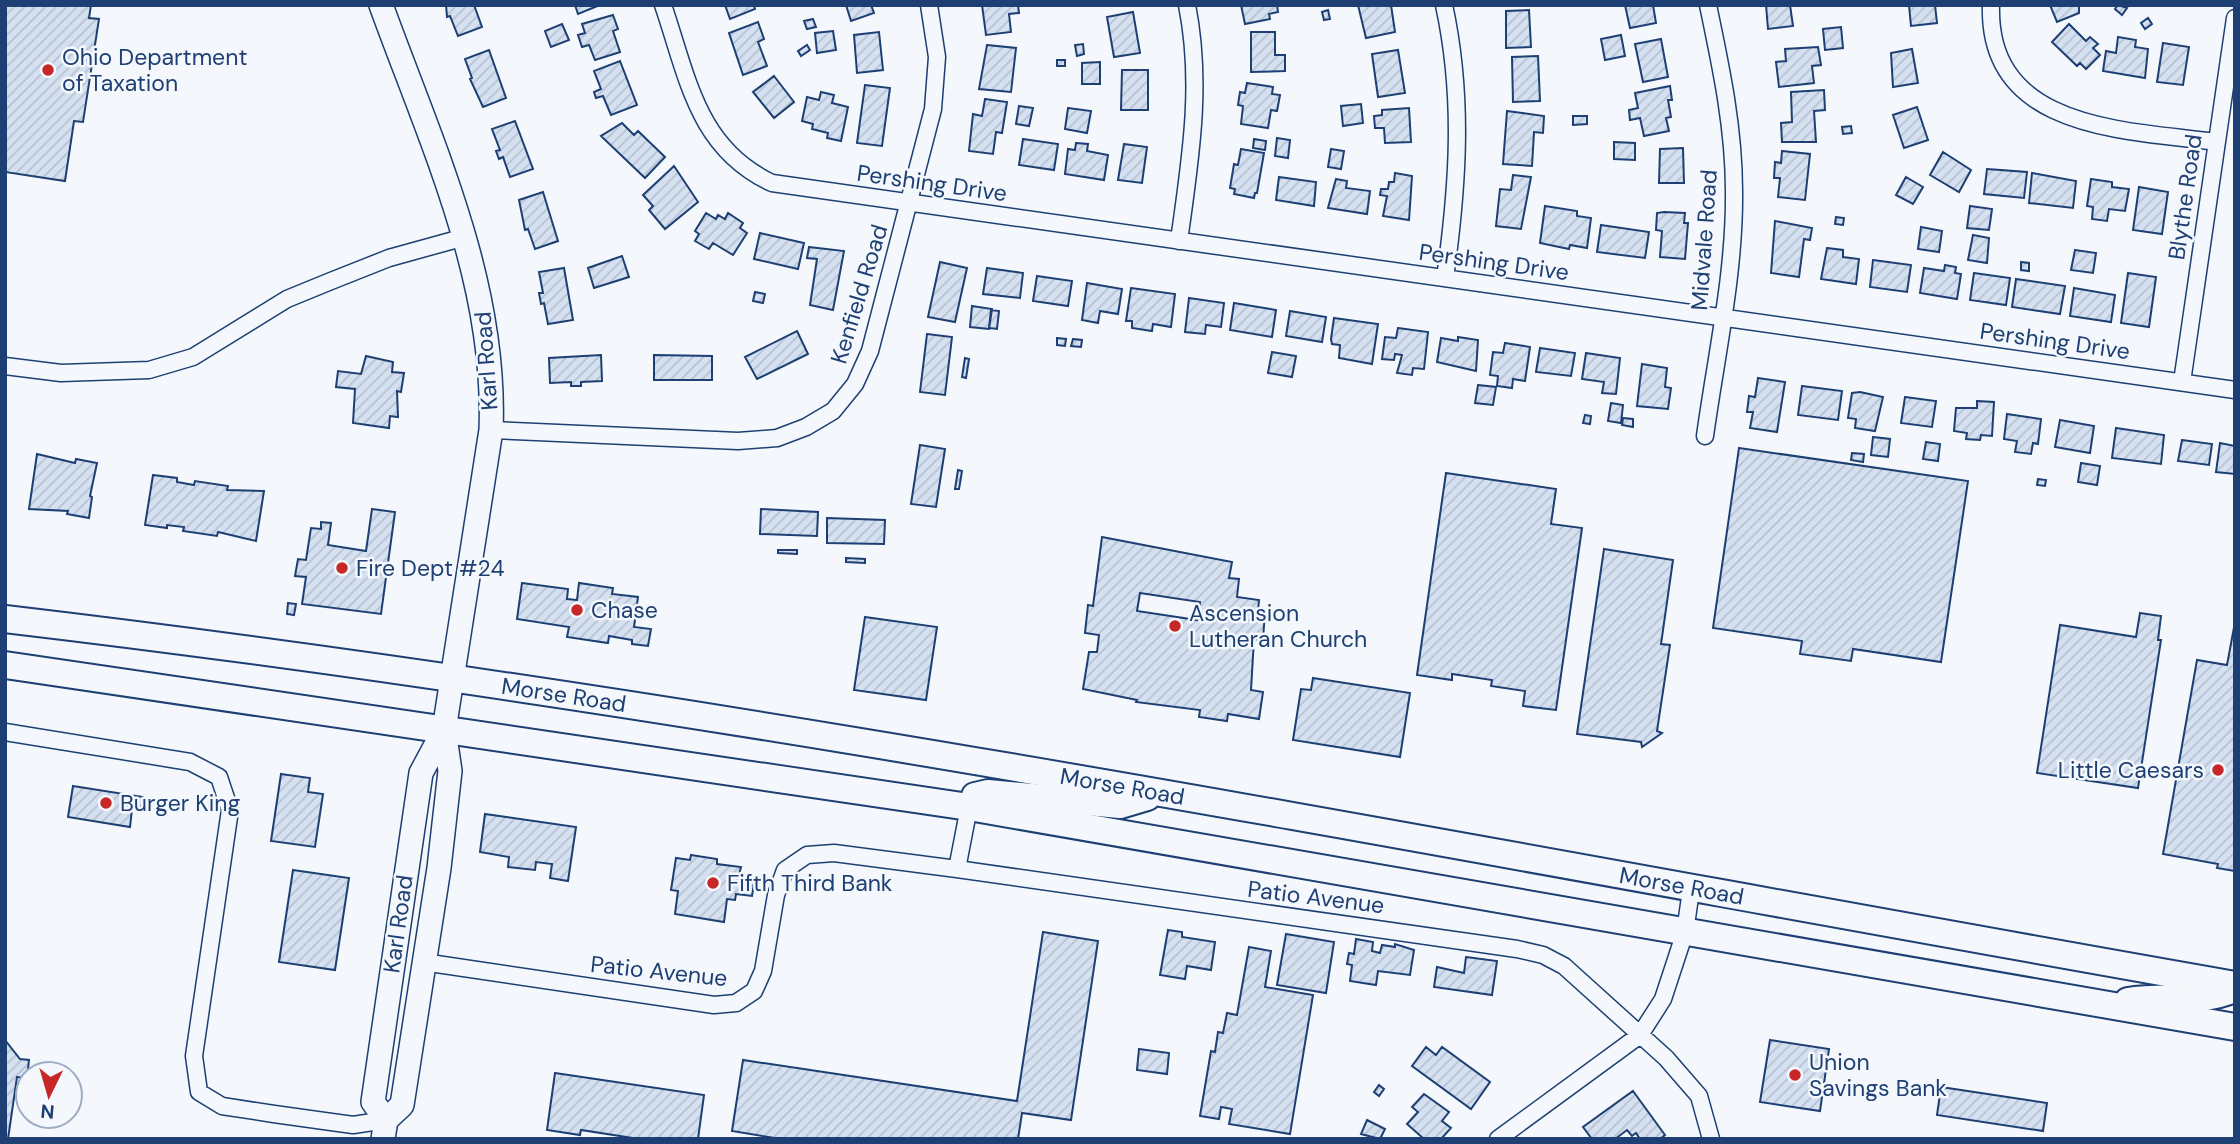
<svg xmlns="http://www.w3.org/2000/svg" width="2240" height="1144" font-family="'DM Sans',sans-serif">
<defs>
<pattern id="building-hatch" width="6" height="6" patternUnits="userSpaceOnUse" patternTransform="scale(1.75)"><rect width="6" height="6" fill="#d5e0f0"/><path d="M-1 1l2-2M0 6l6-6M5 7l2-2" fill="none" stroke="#b6c1d1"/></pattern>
</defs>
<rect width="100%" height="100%" fill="#f4f7fb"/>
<path fill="url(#building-hatch)" stroke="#1d3f73" stroke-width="2" fill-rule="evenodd" d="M5 5H91L89 18 99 19 83 122 74 121 65 181 5 172Z
M446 5H474L482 27 458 36 450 16 447 17Z
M575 5H600L578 14Z
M725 5H754L755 9 730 19Z
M846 5H871L874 13 851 21Z
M982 5H1018L1019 13 1009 14 1011 32 986 35Z
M1241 5H1277L1278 12 1269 14 1270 19 1245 24Z
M1358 5H1391L1395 32 1366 38Z
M1625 5H1653L1656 23 1630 28Z
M1766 5H1790L1793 26 1768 29Z
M1909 5H1935L1937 23 1911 26Z
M2050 5H2079V13L2057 22Z
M2118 5 2127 8 2122 15 2115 9Z
M1328 10 1330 19 1324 20 1322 12Z
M1529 10 1531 47 1506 48V11Z
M1133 12 1140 53 1114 57 1107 17Z
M613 15 618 29 613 31 620 52 595 60 589 45 582 47 578 35 585 33 582 24Z
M2148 18 2152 24 2145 29 2141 23Z
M813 19 816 27 807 29 804 21Z
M758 22 764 39 758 42 767 66 743 75 729 33Z
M562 24 569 40 551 47 545 31Z
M2069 24 2086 41 2090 37 2098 44 2093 48 2100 55 2086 69 2080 63 2077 66 2052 42Z
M1841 27 1843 48 1825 50 1823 29Z
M833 31 836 50 817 53 815 33Z
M879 32 883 70 857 73 854 35Z
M1251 32H1275V55H1285V71L1251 72Z
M1621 35 1625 56 1605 60 1601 39Z
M2118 37 2136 40 2135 47 2148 49 2145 78 2103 71 2106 51 2116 53Z
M1661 39 1668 77 1643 82 1635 44Z
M2163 43 2189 47 2183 85 2157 82Z
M1083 44 1084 54 1077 56 1075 45Z
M807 45 810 50 801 56 798 51Z
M987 45 1016 48 1011 92 979 89Z
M1818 47 1821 65 1812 66 1814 83 1779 87 1776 62 1786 61 1785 49Z
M1912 49 1918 83 1893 87 1891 53Z
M489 50 506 98 483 107 470 79 472 78 465 59Z
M1398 50 1405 93 1378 97 1372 54Z
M1538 56 1540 101 1513 102 1512 57Z
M1057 60H1065V66H1057Z
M620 61 637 105 611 115 603 96 596 98 594 92 601 89 594 71Z
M1100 62V84H1082V63Z
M1122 70H1148V110H1121Z
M774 76 794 102 774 118 753 92Z
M1247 83 1273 87 1272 94 1280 95 1277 111 1271 110 1268 128 1241 124 1243 106 1238 105 1240 92 1245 93Z
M865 85 890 88 882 146 857 143Z
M1670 86 1672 100H1668L1671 117 1666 118 1669 131 1644 136 1640 118 1630 120 1629 110 1638 108 1635 93Z
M1824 90 1825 110 1814 111 1816 142H1782L1781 123 1792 122 1791 92Z
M821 92 834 95 832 103 848 107 841 141 827 138 828 133 812 129 813 124 802 121 807 97 819 100Z
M985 99 1007 102 1002 133 996 132 993 154 969 151 973 114 982 116Z
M1361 104 1363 123 1343 126 1341 106Z
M1019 106 1033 108 1029 126 1016 124Z
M1917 107 1928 140 1904 148 1893 115Z
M1068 108 1091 111 1087 133 1065 129Z
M1409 108 1411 142 1385 143 1384 128H1375L1374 116 1382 115V110Z
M1507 111 1544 116 1543 133 1534 132 1532 166 1503 164Z
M1573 116H1587V124L1573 125Z
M515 121 533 169 510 177 503 157 499 159 496 151 500 150 492 129Z
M622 123 634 135 638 131 665 157 645 178 601 136Z
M1851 126 1852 133 1843 134 1842 127Z
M1277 138 1290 140 1288 158 1275 156Z
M1023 139 1058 144 1054 170 1019 165Z
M1254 139 1266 141 1265 150 1253 148Z
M1614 142 1635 143V160L1614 159Z
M1076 143 1088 144 1087 151 1108 155 1104 180 1065 174 1068 149 1075 150Z
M1124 144 1147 147 1142 183 1118 180Z
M1683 148 1684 183H1659L1660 149Z
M1241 149 1264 153 1257 193H1255L1254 198 1234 194 1235 189 1230 188 1234 164 1238 165Z
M1331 149 1344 151 1341 169 1328 167Z
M1782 151 1810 154 1805 200 1778 197 1780 178H1774L1775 162 1781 163Z
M1943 152 1971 170 1959 192 1930 175Z
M674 166 698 202 665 229 649 210 653 206 643 195Z
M1987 169 2027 172 2024 198 1984 194Z
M1395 173 1412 176 1409 220 1383 216 1387 196 1380 195 1381 189H1388L1389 182H1394Z
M2032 173 2076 181 2073 208 2029 203Z
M1513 175 1531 177 1521 229 1496 226 1500 189 1511 190Z
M1279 177 1316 182 1314 206 1276 200Z
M1906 177 1923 187 1913 204 1896 195Z
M1336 179 1347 181 1346 188 1370 191 1367 214 1328 208Z
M2091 179 2112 182V187L2129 189 2125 211 2109 209 2107 221 2092 219 2093 207 2087 206Z
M2139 187 2168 192 2162 234 2133 230Z
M543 192 558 241 535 249 528 229 525 230 519 200Z
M1545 206 1577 211V216L1591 218 1587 248 1570 245 1569 249 1540 243Z
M1970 206 1992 209 1989 230 1967 228Z
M1664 212 1685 213 1684 223H1688L1685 259 1660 257 1662 231 1656 230 1657 213Z
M706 213 716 219 718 215 725 219 728 213 743 223 740 228 747 233 733 255 713 243 709 249 695 241 699 234 695 231Z
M1836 217 1844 218 1843 225 1835 224Z
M1775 221 1812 228 1810 240 1804 239 1799 277 1771 273Z
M1601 225 1649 232 1645 258 1597 252Z
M1921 227 1942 231 1939 252 1918 249Z
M760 233 804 243 798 269 754 259Z
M1973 235 1989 238 1987 263 1968 260Z
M809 247 844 251 833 310 810 305 817 259 807 258Z
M1827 248 1843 250V257L1859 259 1856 284 1821 279Z
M2075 250 2096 253 2093 273 2071 270Z
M622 256 629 277 594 288 588 268Z
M1873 260 1911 265 1907 292 1870 287Z
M940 262 967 268 955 322 928 317Z
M2021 262 2029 263V271L2021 270Z
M1945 265 1956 267 1955 273 1961 274 1957 299 1920 293 1924 268 1944 271Z
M564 268 573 320 548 324 544 303 541 304 539 293H543L539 272Z
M987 268 1023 273 1020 298 983 294Z
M1974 273 2010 278 2006 305 1970 300Z
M2128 273 2156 277 2149 327 2121 323Z
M1037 276 1072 281 1068 306 1033 301Z
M2016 279 2065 286 2060 314 2012 307Z
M1087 283 1122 289 1118 314 1100 311 1098 323 1082 320Z
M1131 288 1175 294 1171 327 1153 324 1152 331 1132 328V321H1126Z
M2074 288 2115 295 2111 322 2070 316Z
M755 292 765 294 763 303 753 301Z
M1189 298 1224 303 1221 327 1206 325 1205 334 1185 332Z
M1234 303 1276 310 1272 337 1230 330Z
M972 306 992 309 989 329 970 327Z
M991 310 999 311 997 329 989 328Z
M1290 311 1326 317 1322 342 1286 336Z
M1334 318 1378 324 1372 364 1339 358 1340 345 1332 344 1331 339Z
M1398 328 1428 332 1424 369 1413 368 1412 375 1397 373 1402 355 1395 354 1394 360 1382 359 1385 337 1396 338Z
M797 331 808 354 757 379 745 357Z
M927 334 952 337 945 395 920 392Z
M1458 337 1478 340 1476 371 1437 362 1441 338 1458 341Z
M1057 338 1066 339 1065 346 1057 345Z
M1073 339 1082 340 1081 347 1071 346Z
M1505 343 1530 347 1525 381 1513 379 1512 388 1497 386 1498 376 1490 375 1493 352 1503 353Z
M1540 348 1575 353 1571 376 1536 372Z
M1272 352 1296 356 1292 377 1268 373Z
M1586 353 1620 358 1616 394 1602 393 1604 382 1582 379Z
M601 355 602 381 581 382V386H571V382L550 383 549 358Z
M654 355 712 356V380H654Z
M366 356 393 362 392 372 404 373 401 392 397 391 398 417 390 416 389 428 353 423 355 389 336 387 338 371 361 374Z
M965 358 969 359 966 378 962 377Z
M1642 364 1667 368 1665 387 1671 388 1668 409 1637 406Z
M1758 378 1785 382 1777 432 1750 428 1753 412H1747L1749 396 1755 397Z
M1478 385 1496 387 1493 405 1475 403Z
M1802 386 1842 391 1838 420 1798 415Z
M1860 392 1883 397 1875 431 1855 428 1856 419 1848 418 1852 393Z
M1905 397 1936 401 1932 427 1901 423Z
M1977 401 1994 402 1992 436 1981 435 1980 440 1966 439 1967 433 1954 431 1956 408H1977Z
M1611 403 1623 405 1621 423 1608 421Z
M2007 414 2041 419 2038 444 2033 443 2031 454 2015 452 2017 441 2004 439Z
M1585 415 1591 416 1590 424 1583 423Z
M1623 418 1633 419V427L1622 425Z
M2060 420 2094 426 2090 453 2055 447Z
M2116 428 2164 435 2161 464 2112 458Z
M1873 437 1890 439 1888 457 1871 455Z
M2182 440 2212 444 2209 465 2178 461Z
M1926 442 1940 444 1938 461 1923 459Z
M2220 443 2235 446V474L2216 472Z
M920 445 945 449 936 507 911 504Z
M1739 448 1968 481 1941 662 1853 649 1851 661 1800 654 1802 641 1713 628Z
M1852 453 1864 454 1863 462 1851 460Z
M37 454 75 463 76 459 97 463 90 496 92 497 89 518 67 514 68 511 29 509Z
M2081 463 2100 466 2097 485 2078 482Z
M958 470 962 471 959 489H955Z
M1446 473 1556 489 1551 524 1582 528 1556 710 1523 706 1525 691 1491 686 1492 680 1452 674V680L1417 675Z
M153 475 177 478V482L194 485 195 481 228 486 227 490 264 491 256 541 218 532 217 536 183 531 184 527 167 525V528L145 525Z
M2038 479 2046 480 2045 486 2037 485Z
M372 509 395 512 381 614 302 604 306 577 295 576 298 559 306 560 311 528 321 529V522L331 523 328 545 366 551Z
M761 509 818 512 817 536 760 534Z
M827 518 885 520 884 544 827 543Z
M1102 537 1232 562 1229 578 1239 579 1237 597 1259 600 1258 611H1265L1263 640 1254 639 1251 690 1263 692 1259 719 1228 714 1227 721 1199 717 1200 710 1136 702 1137 700 1083 689 1089 652H1097L1099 635 1085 633 1088 605 1093 606ZM1140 593 1200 602 1197 620 1137 611Z
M1604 549 1673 560 1661 644 1670 645 1657 731 1662 733 1642 747 1641 742 1577 734Z
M778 550H797V554L778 553Z
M846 558 865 559V563L846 562Z
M522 583 568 589 567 599 577 600 579 583 613 588 612 594 638 597 634 627 651 629 648 646 632 644V640L609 636 608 643 567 637 569 627 517 619Z
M288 603 296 604 294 615 287 614Z
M2140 613 2161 616 2158 640H2161L2138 788 2037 773 2060 625 2136 637Z
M865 617 937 627 926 700 854 690Z
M2235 622V871L2217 868 2218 864 2163 854 2197 660 2227 665Z
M1313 678 1410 693 1400 757 1293 740 1301 689 1311 690Z
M281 774 310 778 308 792 323 794 315 847 271 841Z
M73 786 143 797 141 811 132 809 130 827 68 817Z
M485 814 576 827 568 881 550 878 552 864 536 862 535 870 508 867 509 857 480 852Z
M691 855 717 859V864L741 867 739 875 755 877 752 896 736 894 735 900 727 899 724 922 675 914 678 891 671 890 676 858 690 860Z
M293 870 349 878 335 970 279 962Z
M1168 930 1182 932V937L1215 942 1211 970 1187 966 1185 979 1160 975Z
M1043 932 1098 941 1071 1120 1022 1113 1018 1139H781L732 1131 743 1060 1017 1101Z
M1286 934 1334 942 1326 993 1277 985Z
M1356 939 1373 942 1372 951 1380 953 1382 945 1395 947V944L1414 950 1410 975 1378 971 1376 985 1350 981 1352 965 1347 964 1349 953 1354 954Z
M1249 947 1271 951 1265 987 1313 995 1290 1134 1229 1124 1232 1109 1221 1107 1219 1119 1200 1116 1211 1051 1215 1052 1218 1032 1223 1033 1227 1013 1237 1015Z
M1466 957 1497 961 1492 995 1434 987 1437 967 1464 973Z
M5 1040 20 1059 29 1060 27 1078 17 1077 8 1139H5Z
M1770 1040 1829 1049 1820 1111 1760 1102Z
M1426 1047 1436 1055 1442 1047 1490 1082 1471 1109 1412 1066Z
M1139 1049 1169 1053 1167 1074 1137 1070Z
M555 1073 704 1095 698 1139H639L581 1130 580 1135 547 1130Z
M1379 1085 1384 1089 1379 1096 1374 1092Z
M1941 1087 2047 1103 2043 1131 1937 1115Z
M1633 1091 1665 1135 1660 1139H1640L1636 1133 1632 1136 1627 1130 1615 1139H1592L1583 1127Z
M1424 1094 1449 1112 1442 1121 1451 1128 1441 1139H1424L1407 1124 1418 1112 1412 1107Z
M1367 1120 1385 1129 1380 1139 1361 1134Z"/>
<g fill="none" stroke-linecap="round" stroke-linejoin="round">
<g stroke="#1d3f73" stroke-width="19">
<path id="minor" d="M663 5C688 78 697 148 772 183L2235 390
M1444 5C1464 97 1458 185 1445 278
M1991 5C1987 131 2127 130 2216 142
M1179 241C1190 161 1203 85 1187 5
M5 366 61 373 149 370 193 357 287 299 331 281 389 258 465 237
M2182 382 2235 18
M491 430 738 441 777 438 806 427 833 411 855 384 870 351 933 109 937 57 929 5
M1705 436C1716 356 1735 273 1734 191 1734 128 1721 67 1708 5
M5 732 190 762 219 777 230 810 194 1056 199 1092 222 1106 274 1114 353 1125 386 1120
M957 869 969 807
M423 962 714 1005 736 1003 754 991 763 971 776 895 785 870 807 855 834 853 957 869 1517 949 1543 955 1564 966 1666 1058 1699 1096 1711 1139
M1498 1139 1640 1035 1663 999 1685 932 1691 890"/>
</g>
<g stroke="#1d3f73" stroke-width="26">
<path id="secondary" d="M381 5C431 143 497 281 491 430L444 730 450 771 439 868 402 1105 386 1120 383 1139
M386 1120 373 1102 421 773 444 730"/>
</g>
<g stroke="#1d3f73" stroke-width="30">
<g id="primary">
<path id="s1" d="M5 619C754 707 1493 855 2235 985"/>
<path d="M5 665 969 807 2235 1027"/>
<path d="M975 796 988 793 1120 805 1147 797"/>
<path d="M2128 1001C2163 995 2201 1004 2234 989"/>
</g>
</g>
<use href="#minor" stroke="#f4f7fb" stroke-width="16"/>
<use href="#secondary" stroke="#f4f7fb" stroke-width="23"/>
<use href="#primary" stroke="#f4f7fb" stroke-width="26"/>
</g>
<g fill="#c62828" stroke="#f4f7fb" stroke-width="2.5">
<circle cx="48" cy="70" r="7"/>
<circle cx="342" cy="568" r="7"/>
<circle cx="577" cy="610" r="7"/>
<circle cx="1175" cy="626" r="7"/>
<circle cx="2218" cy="770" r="7"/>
<circle cx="106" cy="803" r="7"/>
<circle cx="713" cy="883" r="7"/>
<circle cx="1795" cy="1075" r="7"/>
</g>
<g text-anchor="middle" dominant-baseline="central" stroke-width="5" stroke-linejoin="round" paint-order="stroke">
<g font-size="23" fill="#1d3f73" stroke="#f4f7fb" text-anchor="start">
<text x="62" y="57">Ohio Department<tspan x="62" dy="26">of Taxation</tspan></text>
<text x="356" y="568">Fire Dept #24</text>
<text x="591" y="610">Chase</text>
<text x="1189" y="613">Ascension<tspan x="1189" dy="26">Lutheran Church</tspan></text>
<text x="2204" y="770" text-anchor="end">Little Caesars</text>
<text x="120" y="803">Burger King</text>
<text x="727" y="883">Fifth Third Bank</text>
<text x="1809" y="1062">Union<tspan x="1809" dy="26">Savings Bank</tspan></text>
</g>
<g font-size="23" fill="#1d3f73" stroke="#f4f7fb">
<text transform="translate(932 183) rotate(8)">Pershing Drive</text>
<text transform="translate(2185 197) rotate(-82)">Blythe Road</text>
<text transform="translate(1704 240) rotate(-86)">Midvale Road</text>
<text transform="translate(1494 262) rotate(8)">Pershing Drive</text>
<text transform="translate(859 294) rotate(-73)">Kenfield Road</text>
<text transform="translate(2055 341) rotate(8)">Pershing Drive</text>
<text transform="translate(486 361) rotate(-94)">Karl Road</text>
<text stroke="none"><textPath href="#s1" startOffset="564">Morse Road</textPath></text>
<text stroke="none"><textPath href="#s1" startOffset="1130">Morse Road</textPath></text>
<text stroke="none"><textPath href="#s1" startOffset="1698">Morse Road</textPath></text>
<text transform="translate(1316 897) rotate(7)">Patio Avenue</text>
<text transform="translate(398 924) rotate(-82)">Karl Road</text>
<text transform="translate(659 971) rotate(6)">Patio Avenue</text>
</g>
</g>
<rect width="2240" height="1144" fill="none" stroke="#1d3f73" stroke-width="14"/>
<g transform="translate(49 1095) rotate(185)"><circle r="33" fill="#f4f7fb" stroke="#9eadc5" stroke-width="2"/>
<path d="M0-5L12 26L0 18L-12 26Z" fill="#c62828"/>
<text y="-10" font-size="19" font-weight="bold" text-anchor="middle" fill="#1d3f73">N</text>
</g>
</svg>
